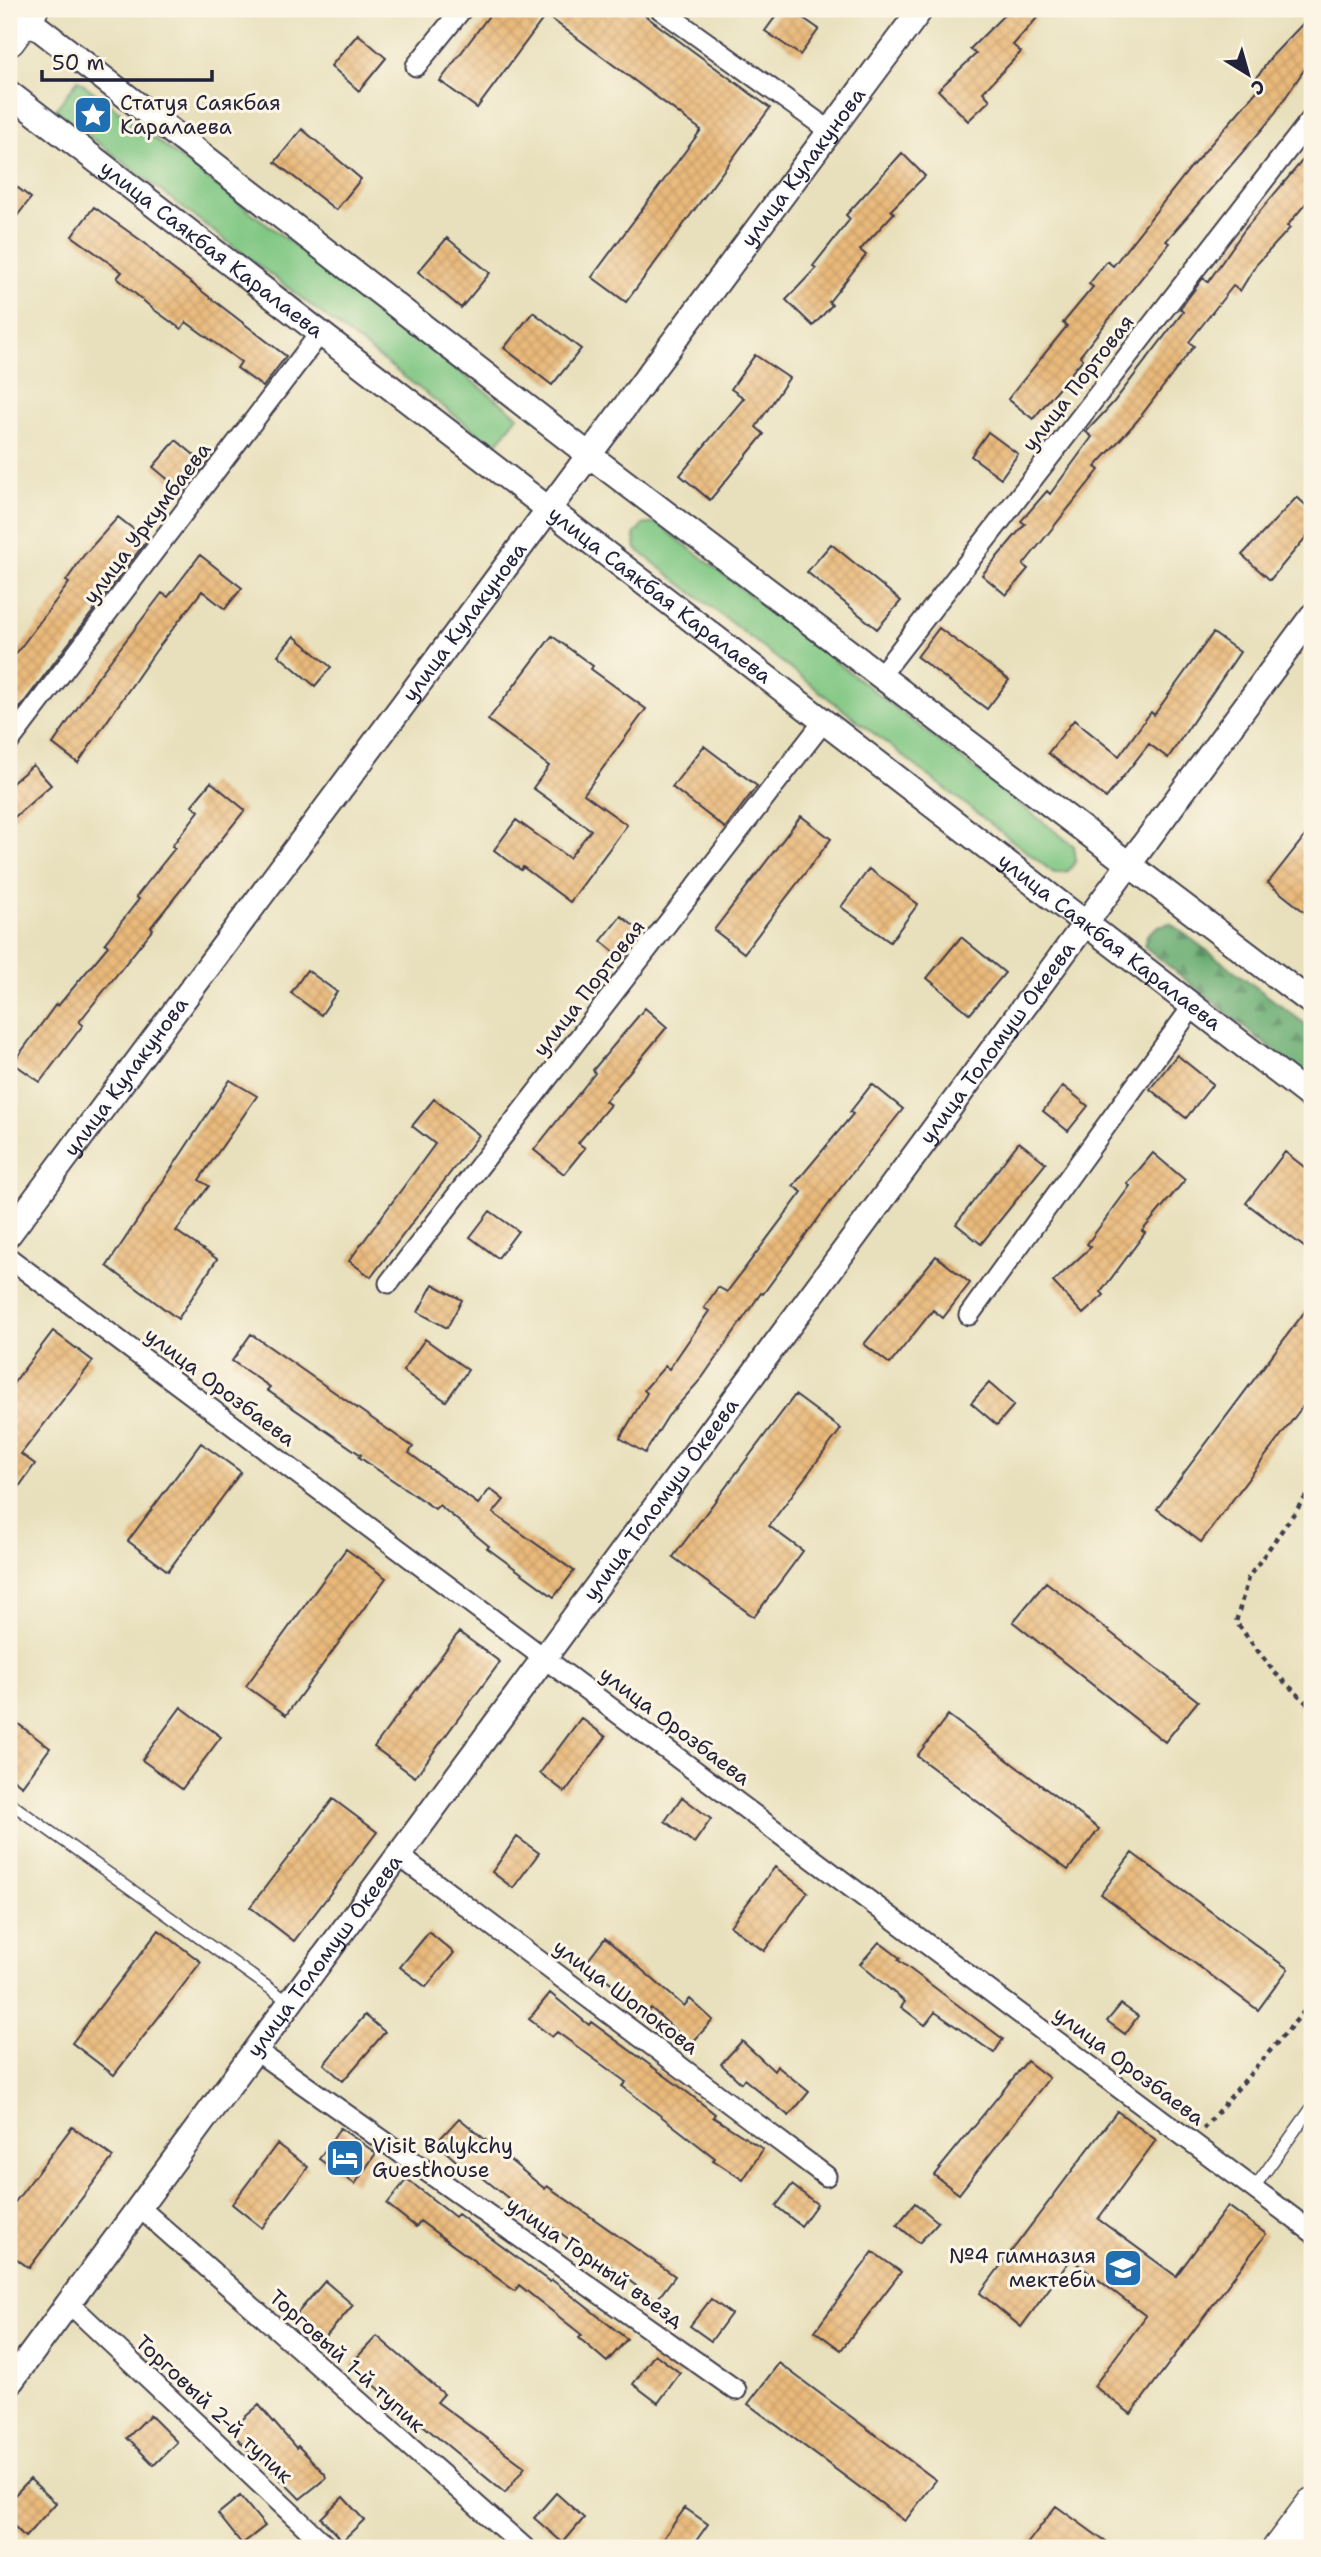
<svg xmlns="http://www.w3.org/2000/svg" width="1321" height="2557" font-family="'Shantell Sans',sans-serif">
<defs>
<pattern id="forest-firs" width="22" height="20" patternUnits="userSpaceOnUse" patternTransform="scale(1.75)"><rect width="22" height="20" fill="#68ac71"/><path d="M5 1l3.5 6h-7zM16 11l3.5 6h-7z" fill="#558c5e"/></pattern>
<pattern id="building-cross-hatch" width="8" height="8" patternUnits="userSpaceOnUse" patternTransform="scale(1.75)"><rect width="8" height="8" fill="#e9b97a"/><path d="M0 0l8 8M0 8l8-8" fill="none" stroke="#c89f6a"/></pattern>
</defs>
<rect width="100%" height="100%" fill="#fcf5e5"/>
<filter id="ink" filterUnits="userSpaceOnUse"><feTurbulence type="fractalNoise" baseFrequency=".0143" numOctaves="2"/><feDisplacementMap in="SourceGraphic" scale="14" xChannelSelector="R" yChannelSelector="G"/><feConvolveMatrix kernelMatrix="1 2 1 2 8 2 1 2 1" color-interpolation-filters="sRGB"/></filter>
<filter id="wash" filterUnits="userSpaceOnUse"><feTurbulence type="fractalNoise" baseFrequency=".00686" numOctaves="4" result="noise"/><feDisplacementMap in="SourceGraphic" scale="28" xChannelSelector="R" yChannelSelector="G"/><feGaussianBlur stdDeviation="1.57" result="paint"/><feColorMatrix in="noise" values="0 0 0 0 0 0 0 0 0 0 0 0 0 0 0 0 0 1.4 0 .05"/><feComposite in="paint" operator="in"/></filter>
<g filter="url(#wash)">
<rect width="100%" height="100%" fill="#e8e0bc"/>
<path fill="#80c783" stroke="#51745f" stroke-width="2" d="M78 80 518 416 495 446 55 110Z
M657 523 1074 846 1076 861 1068 871 1054 873 636 549 634 535 642 525Z"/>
<path fill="url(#forest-firs)" stroke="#456756" stroke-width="2" d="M1170 923 1312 1029V1082L1144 946 1147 935 1158 926Z"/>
<g id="blocks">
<path fill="url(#building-cross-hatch)" d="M494 9H636L770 108 626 302 592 277 701 130 546 15 477 108 440 81Z
M781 9H790L819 29 800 55 765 31Z
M1010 9H1045L1013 45 1021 52 983 92 990 100 968 121 938 90 976 54 970 49Z
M1312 14V58L1271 119 1166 241 1169 243 1080 356 1083 359 1033 419 1008 399 1067 326 1063 323 1093 287 1089 284 1107 261 1113 266 1191 167 1263 84 1256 79 1272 56Z
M358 34 386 58 359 91 331 66Z
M302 129 361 179 336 210 275 162Z
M1312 149V196L1287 226 1290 228 1256 265 1240 291 1233 286 1189 342 1194 346 1137 421 1095 467 1099 470 1023 565 1028 569 1006 595 982 575 1025 524 1021 521 1047 491 1050 494 1092 437 1086 432 1113 403 1183 312 1180 309 1203 278 1208 282 1245 229Z
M902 153 925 176 891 210 894 213 860 250 866 255 829 302 832 305 813 326 786 300 816 268 813 266 850 219 846 215Z
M9 181 31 198 9 226Z
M94 207 146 244 169 266 286 356 263 387 237 368 241 362 186 322 181 329 153 309 117 278 122 272 72 236Z
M447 238 490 273 461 308 418 272Z
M533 312 581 349 552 385 504 348Z
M755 355 789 378 756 427 764 434 710 500 680 475 744 398 731 389Z
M988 432 1018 454 1001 478 971 456Z
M176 440 205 464 183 492 153 467Z
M1297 497 1312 511V530L1270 580 1242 555Z
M118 517 147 540 9 722V663L69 583 66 581 84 555Z
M831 544 901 601 877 629 807 572Z
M200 555 242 588 225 609 202 591 155 652 78 763 53 744 98 677 162 593 168 597Z
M939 628 1009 680 987 709 917 657Z
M1213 633 1240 652 1168 758 1149 744 1106 798 1048 753 1074 720 1119 756 1151 712 1154 715Z
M294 636 331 667 315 686 278 655Z
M552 636 593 666 591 669 646 709 584 794 627 825 570 902 523 867 521 870 494 850 516 820 569 858 591 830 533 788 549 766 488 720Z
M704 746 757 786 725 828 672 787Z
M33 765 51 785 9 822V786Z
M211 782 245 810 151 927 153 929 79 1022 83 1025 40 1082 13 1063 56 1004 58 1006 108 946 105 943 139 899 136 897 175 848 172 846 199 811 192 805Z
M801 816 831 839 744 953 714 930Z
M1312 827V918L1268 883Z
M869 869 918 904 890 942 841 907Z
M621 916 644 934 623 959 601 941Z
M961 937 1005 973 970 1014 927 978Z
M307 970 337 992 321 1015 291 993Z
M645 1008 667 1027 605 1101 610 1105 578 1143 585 1148 564 1174 534 1150 595 1073 593 1070Z
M1177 1055 1213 1084 1186 1118 1150 1089Z
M230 1080 257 1096 199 1180 209 1186 176 1231 217 1259 178 1319 107 1266Z
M872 1084 903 1109 842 1186 763 1294 761 1293 702 1378 668 1416 645 1453 620 1438 647 1393 644 1390 665 1366 669 1369 709 1311 704 1308 718 1287 727 1292 802 1192 793 1186 853 1114 850 1112Z
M1063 1086 1088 1106 1068 1131 1043 1111Z
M434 1099 479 1135 371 1277 349 1261 435 1144 412 1126Z
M1019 1142 1046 1163 981 1244 956 1224Z
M1285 1152 1312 1173V1253L1246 1203Z
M1153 1153 1185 1180 1142 1231 1145 1233 1101 1292 1104 1295 1083 1314 1053 1282 1091 1247 1087 1244 1130 1186 1127 1184Z
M490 1211 518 1231 498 1258 470 1237Z
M936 1256 970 1283 943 1318 933 1310 890 1364 864 1344Z
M433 1284 462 1300 447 1328 418 1312Z
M1312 1302V1394L1201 1542 1157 1509Z
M53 1331 93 1361 21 1454 35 1464 9 1501V1389Z
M251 1334 413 1447 409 1453 478 1504 490 1489 504 1500 493 1513 574 1571 554 1597 487 1548 489 1546 439 1505 435 1509 359 1457 361 1455 267 1390 270 1387 232 1361Z
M425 1339 468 1370 446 1401 403 1371Z
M989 1383 1014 1405 997 1425 971 1403Z
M795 1395 841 1429 769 1526 803 1551 754 1617 673 1557Z
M201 1443 241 1472 168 1571 128 1541Z
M346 1549 386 1578 286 1715 246 1686Z
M1046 1582 1198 1701 1165 1742 1013 1622Z
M459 1632 500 1662 415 1777 374 1747Z
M181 1707 221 1737 182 1789 142 1760Z
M948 1715 1099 1829 1068 1870 917 1756Z
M9 1717 50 1748 22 1786 9 1776Z
M581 1718 606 1737 565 1792 540 1773Z
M682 1797 711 1819 694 1843 665 1821Z
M333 1799 377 1832 294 1941 250 1907Z
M517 1837 539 1853 513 1888 492 1872Z
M1132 1853 1288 1969 1258 2010 1101 1894Z
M775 1867 808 1892 764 1951 730 1926Z
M159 1930 201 1962 114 2075 72 2043Z
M429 1932 454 1953 426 1987 400 1967Z
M605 1938 684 2006 690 1999 713 2020 691 2044 651 2008 648 2012 586 1963Z
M879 1942 900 1958 898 1960 1003 2039 994 2053 935 2012 925 2025 901 2007 905 2002 860 1964Z
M550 1993 589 2025 591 2022 687 2092 715 2114 713 2117 763 2149 743 2180 713 2160 715 2158 622 2086 626 2082 557 2032 552 2037 529 2019Z
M1121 2004 1138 2016 1125 2034 1107 2021Z
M365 2015 385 2032 343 2081 324 2064Z
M742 2041 774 2071 777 2066 809 2092 789 2116 744 2079 741 2083 721 2064Z
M1027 2061 1049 2078 959 2194 934 2175Z
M1117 2111 1156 2140 1098 2219 1176 2276 1228 2206 1266 2234 1131 2414 1094 2386 1146 2316 1071 2259 1021 2327 980 2293Z
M459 2118 545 2189 547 2186 675 2276 656 2301 610 2266 608 2269 558 2231 513 2202 467 2165 464 2168 436 2143Z
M72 2127 113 2157 29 2268 9 2253V2210Z
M340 2128 376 2153 355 2184 319 2159Z
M277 2144 308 2167 262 2228 232 2204Z
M407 2179 455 2217 458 2214 550 2282 552 2280 627 2339 607 2362 579 2338 582 2335 519 2285 515 2291 420 2221 416 2227 387 2204Z
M792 2185 817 2204 801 2226 776 2206Z
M915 2203 938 2222 919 2243 897 2225Z
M873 2252 901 2272 841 2350 815 2331Z
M325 2281 353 2305 322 2341 294 2317Z
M711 2299 731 2314 711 2341 690 2326Z
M377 2336 444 2394 437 2402 525 2467 505 2493 350 2365Z
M655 2354 680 2373 658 2403 633 2384Z
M779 2363 936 2480 905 2521 748 2404Z
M259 2405 296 2448 298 2446 325 2474 326 2478 300 2499 253 2451 250 2453 230 2430Z
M150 2415 177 2442 154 2465 127 2438Z
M30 2479 56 2503 25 2537 9 2521V2501Z
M556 2493 584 2518 563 2543 534 2518Z
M240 2496 265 2526 242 2544 218 2514Z
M343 2497 364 2520 342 2541 321 2518Z
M1056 2506 1114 2548H1024Z
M685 2508 708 2524 691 2548H674L662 2540Z"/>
</g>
</g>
<g filter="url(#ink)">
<use href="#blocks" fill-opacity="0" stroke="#403e4e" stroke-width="2"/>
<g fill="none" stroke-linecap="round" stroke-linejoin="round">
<g stroke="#403e4e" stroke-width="13">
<path id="service" d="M9 1802 289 2002
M1254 2188 1312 2107"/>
</g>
<g stroke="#403e4e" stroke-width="23">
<path id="minor" d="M660 9 830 131
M416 66 462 9
M880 676 1312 118
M9 742 321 332
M9 1258 1312 2232
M389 1283 824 721
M969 1315 1193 1006
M398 1855 826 2176
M255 2050 736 2390
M139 2207 525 2548
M69 2303 328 2548"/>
</g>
<g stroke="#403e4e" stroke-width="28">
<g id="tertiary">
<path d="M14 9 589 455 1312 1003"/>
<path id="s1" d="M9 93 1312 1098"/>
<path id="s2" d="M9 1234 921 9"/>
<path id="s3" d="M9 2384 1312 616"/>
</g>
</g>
<g stroke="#403e4e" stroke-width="33">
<path id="primary" d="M1278 2548 1312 2503"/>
</g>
<g stroke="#403e4e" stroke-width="35">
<path id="trunk" d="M9 40 32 9"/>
</g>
<path stroke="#403e4e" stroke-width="4.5" stroke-dasharray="5 5" stroke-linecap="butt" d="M1312 1488 1248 1578 1236 1622 1274 1672 1312 1708
M1203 2129 1312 2002"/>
<use href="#service" stroke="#fff" stroke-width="10"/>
<use href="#minor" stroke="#fff" stroke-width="19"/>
<use href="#tertiary" stroke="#fff" stroke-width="24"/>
<use href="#primary" stroke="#fff" stroke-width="30"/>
<use href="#trunk" stroke="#fff" stroke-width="32"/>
</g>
</g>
<defs>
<g id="sight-square" transform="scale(2.0125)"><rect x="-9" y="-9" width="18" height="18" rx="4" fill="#1f6fb2" stroke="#fcf5e5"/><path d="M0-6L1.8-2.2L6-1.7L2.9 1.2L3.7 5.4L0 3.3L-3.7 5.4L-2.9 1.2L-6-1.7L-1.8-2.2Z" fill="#fff"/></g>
<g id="hotel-square" transform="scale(2.0125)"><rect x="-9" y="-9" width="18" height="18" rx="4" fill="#1f6fb2" stroke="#fcf5e5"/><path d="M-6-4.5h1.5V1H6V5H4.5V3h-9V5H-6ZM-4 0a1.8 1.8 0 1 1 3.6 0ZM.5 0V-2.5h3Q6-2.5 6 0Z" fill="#fff"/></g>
<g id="school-square" transform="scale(2.0125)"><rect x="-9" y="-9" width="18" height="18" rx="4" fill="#1f6fb2" stroke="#fcf5e5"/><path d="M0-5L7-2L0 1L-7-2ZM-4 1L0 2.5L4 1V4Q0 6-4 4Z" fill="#fff"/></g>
</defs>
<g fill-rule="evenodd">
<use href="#sight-square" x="93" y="115"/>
<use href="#hotel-square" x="345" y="2158"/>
<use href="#school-square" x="1123" y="2268"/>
</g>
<g text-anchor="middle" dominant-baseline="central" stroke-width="6" stroke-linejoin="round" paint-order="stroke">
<g font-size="21" fill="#22223b" stroke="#fcf5e5" text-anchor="start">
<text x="120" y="103">Статуя Саякбая<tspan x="120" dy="24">Каралаева</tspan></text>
<text x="372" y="2146">Visit Balykchy<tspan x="372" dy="24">Guesthouse</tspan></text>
<text x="1096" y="2256" text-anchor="end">№4 гимназия<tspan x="1096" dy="24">мектеби</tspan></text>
</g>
<g font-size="21" fill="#22223b" stroke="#fcf5e5">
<text stroke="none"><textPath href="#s2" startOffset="1330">улица Кулакунова</textPath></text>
<text stroke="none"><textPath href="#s1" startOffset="256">улица Саякбая Каралаева</textPath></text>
<text transform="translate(1078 383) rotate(-52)">улица Портовая</text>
<text transform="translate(147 523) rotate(-53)">улица Уркумбаева</text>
<text stroke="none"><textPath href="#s1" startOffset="822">улица Саякбая Каралаева</textPath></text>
<text stroke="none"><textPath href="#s2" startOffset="763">улица Кулакунова</textPath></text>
<text stroke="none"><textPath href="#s1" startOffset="1390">улица Саякбая Каралаева</textPath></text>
<text transform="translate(589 988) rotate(-52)">улица Портовая</text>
<text stroke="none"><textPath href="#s3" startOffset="1666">улица Толомуш Океева</textPath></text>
<text stroke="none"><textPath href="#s2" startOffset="196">улица Кулакунова</textPath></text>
<text transform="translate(220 1387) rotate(37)">улица Орозбаева</text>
<text stroke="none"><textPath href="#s3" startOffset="1099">улица Толомуш Океева</textPath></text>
<text transform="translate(675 1726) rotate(37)">улица Орозбаева</text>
<text stroke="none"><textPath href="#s3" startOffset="532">улица Толомуш Океева</textPath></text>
<text transform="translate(626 1997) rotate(37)">улица Шопокова</text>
<text transform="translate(1129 2066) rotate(37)">улица Орозбаева</text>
<text transform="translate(595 2262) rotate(35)">улица Горный въезд</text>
<text transform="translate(347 2361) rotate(42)">Торговый 1-й тупик</text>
<text transform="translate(214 2409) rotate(43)">Торговый 2-й тупик</text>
</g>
</g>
<rect width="1321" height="2557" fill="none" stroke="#fcf5e5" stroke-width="35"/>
<g transform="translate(1248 74) rotate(143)" stroke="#fcf5e5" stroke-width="5" paint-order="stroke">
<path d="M0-5L12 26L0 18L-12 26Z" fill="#22223b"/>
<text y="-10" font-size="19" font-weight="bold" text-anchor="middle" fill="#22223b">С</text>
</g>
<path d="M42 70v10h170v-10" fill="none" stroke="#22223b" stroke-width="3.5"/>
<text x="52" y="70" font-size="21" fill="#22223b" stroke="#fcf5e5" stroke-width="5" paint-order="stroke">50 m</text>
</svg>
